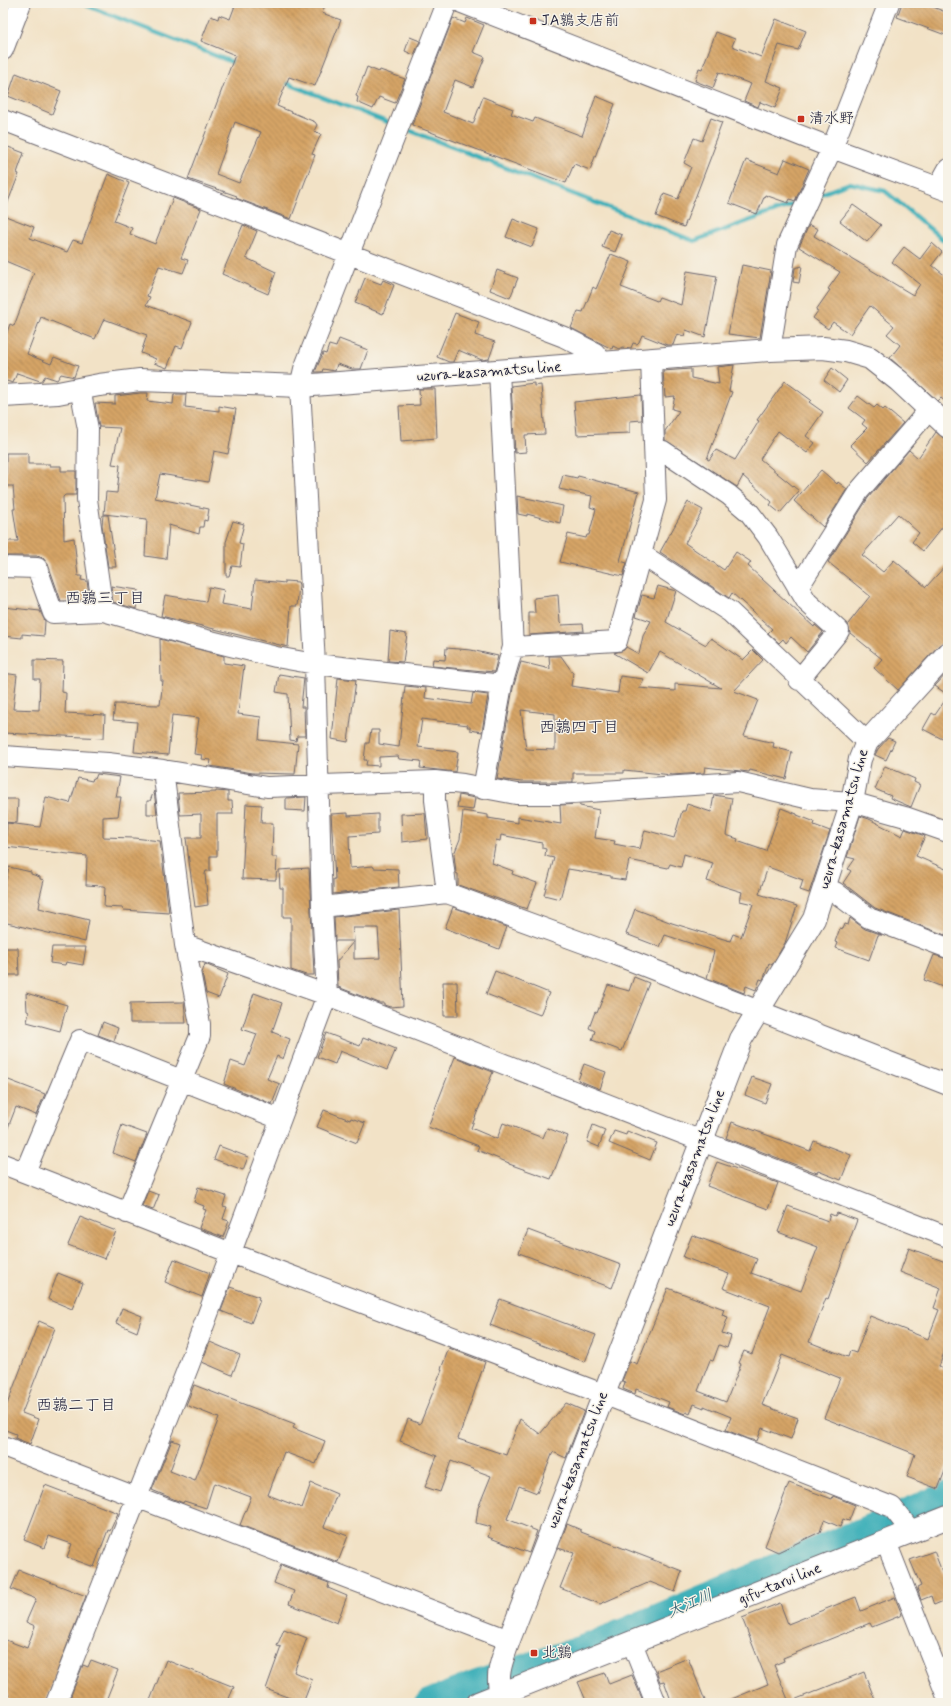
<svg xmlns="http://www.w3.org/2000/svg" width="951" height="1706" font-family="Mynerve,'Klee One',sans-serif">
<defs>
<pattern id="building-back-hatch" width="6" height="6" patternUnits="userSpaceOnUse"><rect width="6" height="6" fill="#d5a466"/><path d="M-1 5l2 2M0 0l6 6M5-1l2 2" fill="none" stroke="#ac8555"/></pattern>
</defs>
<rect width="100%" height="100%" fill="#f7f3e8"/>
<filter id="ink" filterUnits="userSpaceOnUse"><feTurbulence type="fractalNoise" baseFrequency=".025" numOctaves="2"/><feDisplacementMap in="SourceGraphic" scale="8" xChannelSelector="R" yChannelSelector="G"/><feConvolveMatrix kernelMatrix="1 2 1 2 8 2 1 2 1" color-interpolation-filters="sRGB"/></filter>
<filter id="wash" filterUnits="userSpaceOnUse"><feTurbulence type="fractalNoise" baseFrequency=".012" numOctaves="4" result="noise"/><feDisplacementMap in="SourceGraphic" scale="16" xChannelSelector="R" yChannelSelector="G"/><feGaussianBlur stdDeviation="0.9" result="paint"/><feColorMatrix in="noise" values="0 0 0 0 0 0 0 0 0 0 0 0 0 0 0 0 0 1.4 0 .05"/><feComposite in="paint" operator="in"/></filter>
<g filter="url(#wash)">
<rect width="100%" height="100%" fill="#f2e2c6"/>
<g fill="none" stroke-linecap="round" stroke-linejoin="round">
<path stroke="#40b0b9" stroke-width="4.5" d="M80 3 237 64
M281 81 387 122
M411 131 694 241 800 202
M818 195 850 183 885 191 948 244"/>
<path stroke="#40b0b9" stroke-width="28" d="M429 1703 477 1684 591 1646 948 1495"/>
</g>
<g id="blocks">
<path fill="url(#building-back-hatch)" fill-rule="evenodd" d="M236 3H326L322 13 341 20 315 86 289 77 277 106 315 122 317 125 314 131 321 134 312 154 315 155 291 219 236 198 237 196 188 179 235 55 201 41 211 16 218 19 219 15 230 19ZM235 122 261 132 239 183 216 174Z
M902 3H923L948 13V36L897 17Z
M453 18 465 23 467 18 484 25 473 52 485 57 473 87 455 80 443 112 473 124 483 97 513 109 511 114 533 122 535 118 582 136 596 96 615 104 590 170 574 164 566 183 412 125Z
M776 19 806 31 798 50 779 45 766 81 783 88 775 108 760 102 758 107 744 101 751 84 719 72 713 88 695 81 699 68 702 69 716 32 735 39 732 46 761 57Z
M410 37 420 41 414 55 405 51Z
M367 67 379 72 380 70 405 79 395 103 379 97 373 109 357 102 358 97 356 96Z
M16 73 61 91 52 114 8 96Z
M711 118 722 122 713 146H715L684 227 656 216 664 194 678 199 691 167 684 163 694 138 702 141Z
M3 145 24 153 17 173 19 174 4 212Z
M785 159 809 169 795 201 790 199 788 203 765 195 757 214 729 203 746 160 779 173Z
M108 174 129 183 114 221 132 228 130 234 155 244 173 198 201 209 181 258 188 260 183 273 159 266 147 296 150 297 146 305 192 322 182 348 176 346 167 368 154 363 156 359 141 353 147 335 104 319 95 339 41 317 27 354 51 364 54 357 78 366 74 377 61 374 57 380 45 376 42 381H40L17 373 13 383 3 380V343L10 324 14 326 34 273 3 260V215L34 227 30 238 67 252 73 240 82 243Z
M853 205 881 225 867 242 840 221Z
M513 219 539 229 532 247 506 237Z
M243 225 257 231 246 258 276 272 268 294 222 274Z
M809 225 818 229 814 236 913 295 920 284 892 262 904 247 920 259 932 243 942 252 932 265 948 278V404L941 398 938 401 890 358 900 345 887 334 894 326 870 306 850 334 833 322 828 329 813 318 818 311 816 310 830 290 828 289 840 272 799 247Z
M609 230 622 235 615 252 602 247Z
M611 254 631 262 621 287 657 301 659 297 681 305 687 271 717 276 705 337 686 330 684 336 677 334 673 345H667L642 335 639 342 637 344 633 343 631 348 622 347 619 349 613 346 612 349 571 328 578 311 583 312 593 287 596 289Z
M742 265 771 271 760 338 728 334Z
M802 266 799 283 793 282 795 268Z
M497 270 518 278 510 298 490 290Z
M365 278 381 284 383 280 394 285 383 314 355 303Z
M455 313 479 322 475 335 495 342 489 359 482 360 458 350 453 362H449L437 357Z
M339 339 368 350 361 369H352L337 364 335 371 323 369 322 372H315L323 353 326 354 329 345 336 347Z
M734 365 729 391 732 392 707 459 709 460 716 450 735 460 759 421 757 420 785 381 811 400 809 402 823 412 806 436 815 443 807 453 778 431 760 459 799 491 780 513 770 505 772 502 743 476 737 487 665 440V431L679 411 672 409 675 396 665 397 663 371 691 369V378L719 384 717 367Z
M832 368 847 380 839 392 824 380Z
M534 383V386L541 385 545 434 525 435 526 452 515 453 511 386Z
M419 389H435L437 438 401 441 399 406 420 405Z
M141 393H148L147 401 173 404 174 394H186L185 407 219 411V406L236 409 228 454 214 451 208 482 160 474 155 498 209 509 207 521 204 520 203 527H200L199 534 169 525 166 559 145 556 147 519 104 514 106 492 117 493 120 465 112 464 120 428 99 427 95 403 115 404V396Z
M641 395 642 420 630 421V433L577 435 574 402Z
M858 396 874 408 877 405 883 410 885 408 903 423 868 462 850 445 867 428 862 424 865 420 849 408Z
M936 432 945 439H948V520L923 551 912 542 919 533 898 514 862 555 883 572 894 560 926 587 948 563V641L939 645 898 690 874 668 882 659 850 633 848 624 870 596 828 562 868 498 909 450 918 458Z
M6 453H28V464H50V466H61V471H76V495H65L63 497 64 540 74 538 78 576H82L81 580 87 581 90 600 61 601 48 564 43 558 37 556H3V541H18L13 509H15L13 486H6Z
M821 470 837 484 838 482 847 489 823 527 794 501Z
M563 475 577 478 578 476 639 492 620 561 627 563 623 576 560 562 568 534 586 538 587 535H589L596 509 590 507 592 496 559 489Z
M517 496 563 506 560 523 527 514V516L518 514Z
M688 502 703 510 685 543 724 570 736 552 751 562 748 566 814 627 815 625 823 632 807 652 791 637 786 643 783 639 779 643 768 633 772 629 732 593 729 598 660 552Z
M103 515H108L116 567H108L102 525Z
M233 521 244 524 239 543 243 544 240 567 232 566 229 576H226V542Z
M255 580 285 583V581L298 582 299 585 297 606H291L288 647 161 616 165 595 206 602 209 587 224 590 221 604 252 609Z
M111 586 138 590 136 609 113 602Z
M658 586 676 591 666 622 706 645 711 638 743 660 753 650 763 660 734 691 758 700 744 736 774 743 773 747 792 752 786 779 750 770 749 772 705 767 704 773 672 775 624 770V773H573V782H521L497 779 513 688 521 662 550 669 549 656H561L573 673 571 686 618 693 620 676 644 679 639 688 675 691V684L721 688 660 652 648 673 614 653 624 650 626 647 639 654 643 636 651 621 636 616 642 595 654 598ZM521 710 555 714V750L526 749Z
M558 595 560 623 562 625 583 624 584 631 529 635V613H535L534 598Z
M3 607 40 611 45 621 44 636 22 634V638L3 636Z
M390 631 407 634 403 662 388 661Z
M160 639 224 656V663L244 666 238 714 261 717 259 740 298 744 295 774 253 773 210 766 211 760 201 759 202 755 194 754 199 718 172 715 168 755 134 752 137 722 113 720 115 704 160 705 163 681H161Z
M446 648 471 650 498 656 494 672 432 666 433 659 445 660Z
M34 660 63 661 62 692 66 693 65 713 105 715 104 738 3 733V673L17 675 13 709 39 710 40 679H34Z
M948 672V695L935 686Z
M279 674 304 678 301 707H304L305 736H297L296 741 290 740 288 694 276 692Z
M338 678 356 680 348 742 332 739Z
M405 686 426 688 425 698 471 704 473 693 488 695 482 732 470 730V727H467L468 725 422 719 418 747 458 752 455 772 420 768 421 761 399 759 398 756 379 757V766L366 765 367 760H364L366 743H369L371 730H379V744L399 747Z
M948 696V742L923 729 932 713 935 715Z
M888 738 895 741 886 760 875 755 878 749Z
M885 766 915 779 914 782 920 785 911 807 890 798 891 796 875 789Z
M97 774 120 777 116 797H121L118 816 103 817V837L134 838 160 841 169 913 123 910V908L104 907 105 887 103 886 86 885 87 856 5 847 7 823 40 827 46 797 70 803 78 778 92 781 93 778 95 779Z
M154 791 157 814H147V801H150Z
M216 791 228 792V801H232L233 814H217V856H210V871H206L205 874 208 905 195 907 186 838H201V814L180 815 178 793 216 792Z
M459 795 475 798 473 810 457 808Z
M714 795 732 798 726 835 738 839 737 841 766 851 781 808 797 814V815L815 822 814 825 830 831 809 893 800 890 803 880 768 867 759 894 797 906 785 943 772 965 769 963 765 975 763 980 760 979 756 990 746 986 744 993 707 978 714 951 665 935 660 947 626 934 635 909 672 923 730 941 733 934 741 937 753 904 740 901 742 892 707 881 713 863 684 854 681 867 670 864 668 868 629 860 625 880 611 878V876L568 869 560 899 544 895 554 858 545 856 546 849 542 848V843L501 835 500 841 496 840 492 863 513 871 512 874 537 883 527 909 458 885V874L456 873 454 854 460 839 463 811 488 815V818L518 823V817L561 824 560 805 579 804 580 806 599 810 595 838 615 841 614 844 640 849 645 830 674 838 682 811H685L687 804 711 812Z
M306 797 305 811 286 810V798Z
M5 799H18L17 823 3 822Z
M246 804 262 805 261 823H273L272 857H277L276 880 242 879Z
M348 813V816L378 814V834L349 836 350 868 373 866 374 868 398 869 399 887 333 894V879H335L331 814Z
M425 813 427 839 402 842 401 814Z
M860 816 869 819 902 836 905 829 925 836 916 856 948 870V928L945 935 875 908 843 883 851 871 848 869 855 859 847 857Z
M9 867 31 872V874L40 877V879L44 880 39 901 40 902 39 908 89 920 85 942 3 922V893Z
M309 868 314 975H306L291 970V917H283V888H280L279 870Z
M453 907 507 927 499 949 445 928Z
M399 910 403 1006 390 1007 384 1005V1003H379L338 987 337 961 354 941V959L380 958 378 928H353L354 941H335L334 917Z
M850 918 865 929 882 935H878L869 960 836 948 838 943 835 942 840 928 843 929 845 924 848 925Z
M52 947H86L83 965 66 962 65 965 50 963Z
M3 948H18L19 975H3Z
M934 955 948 959V989L924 980Z
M205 964 228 974 219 998 206 993 202 973Z
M495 971 549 993 540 1015 486 994Z
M634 977 649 983 622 1051 592 1040 595 1031 589 1028 595 1012 597 1013 608 985 629 991Z
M443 982H457L458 1016H444Z
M26 993 67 1005 60 1031 27 1022 29 1012 27 1011Z
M254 993 282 1003 272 1032 290 1039 283 1059 277 1056 267 1079 280 1084 272 1104 224 1084 231 1061 245 1066 257 1034 242 1029Z
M184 1002 186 1023H130V1003Z
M103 1022 118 1028 114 1041 98 1035Z
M326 1033 360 1046 363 1038 368 1040 369 1038 396 1049 387 1070 340 1051 335 1064 317 1057Z
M455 1057 493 1072 471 1128 497 1139 503 1123 543 1138 547 1128 568 1136 551 1179 509 1164V1163L477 1150 479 1146 428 1127Z
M584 1064 606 1072 600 1089 578 1080Z
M752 1077 772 1084 765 1103 745 1095Z
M6 1079 45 1094 36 1115 16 1107 4 1138 3 1087Z
M324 1110 350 1120 351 1118 365 1123 357 1143 317 1127Z
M732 1122 810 1151 814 1141 851 1155 841 1180 818 1171 817 1173 726 1138Z
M122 1125 147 1134 136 1162 113 1153Z
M593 1125 605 1130 599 1147 587 1142Z
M614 1131 626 1135 627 1131 657 1143 650 1160 609 1143Z
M219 1146 248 1157 243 1170 214 1159Z
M717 1162 778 1183 768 1209 707 1186Z
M198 1187 226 1196 223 1206 227 1207 223 1219 229 1221 223 1237 199 1228 206 1210 203 1209 204 1206 194 1202Z
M148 1191 159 1195 153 1210 142 1206Z
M788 1206 828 1221 830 1214 835 1216 837 1213 857 1220 828 1299 826 1298 809 1342 848 1357 850 1351 856 1353 870 1316 928 1339 939 1310 934 1308 941 1288 900 1272 909 1248 948 1263V1341L939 1367 948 1371V1463L938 1489 907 1477 915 1454 824 1418 840 1378 782 1355 762 1405 798 1418 791 1439 762 1428 757 1441 749 1439 726 1430 731 1417 704 1406V1408L694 1404 690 1414 686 1412 685 1414 667 1407 669 1402 636 1389 635 1394 623 1389 625 1382 622 1381 630 1361 637 1364 668 1288 724 1309 722 1315 728 1317 722 1333 731 1336 727 1348 719 1345 713 1361 710 1360 698 1391 726 1402 741 1364 739 1363 744 1351 752 1354 770 1306 723 1288 729 1274 683 1257 692 1235 757 1259 751 1273 801 1291 818 1247 778 1232Z
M80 1217 116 1231 105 1259 68 1245Z
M528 1230 621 1265 612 1288 519 1253Z
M174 1259 210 1273 202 1297 165 1282Z
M58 1273 83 1283 72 1309 48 1299Z
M230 1287 259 1297 258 1299 260 1300 251 1323 221 1311Z
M500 1299 596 1335 585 1362 490 1325Z
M122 1308 142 1316 137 1332 116 1323Z
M39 1321 55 1328 22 1413 38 1419 36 1425H37L30 1444 15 1438 16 1434 3 1429V1407H6Z
M210 1342 240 1355 232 1375 202 1362Z
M449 1348 485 1362 458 1439 506 1455 520 1419 540 1434 566 1403 584 1411 566 1458 553 1452 537 1493 519 1486 507 1519 537 1531 529 1553 488 1537 491 1527 476 1523 478 1508 491 1476 451 1461 440 1492 425 1487 437 1456 400 1441 408 1419 420 1424 442 1370 441 1369Z
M194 1385 295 1424 293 1428 325 1441 316 1464 284 1452 268 1495 302 1508 311 1483 337 1494 324 1527 348 1536 338 1562 240 1525 251 1497 214 1483 206 1508 184 1501 183 1503 152 1490 172 1440 180 1443 170 1471 195 1481 219 1418 186 1405Z
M789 1483 832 1499 833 1496 855 1505 849 1521 843 1519 840 1527 824 1520 820 1532 778 1552 765 1546Z
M45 1485 118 1513 110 1531 108 1530 94 1567 67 1557 72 1544 49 1536 44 1548 24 1540Z
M567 1524 581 1530V1532L682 1571 675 1592 650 1582 600 1604 560 1588 574 1553 558 1548Z
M934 1551 948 1587V1599L934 1605 931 1596 921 1600 917 1588 921 1586 910 1560Z
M281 1565 329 1583 328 1588 347 1596 337 1623 289 1604 294 1591 274 1583Z
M19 1570 86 1596 45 1703H6L9 1695 3 1692V1639L27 1648 35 1626 26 1622 36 1599 11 1589Z
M856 1597 861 1611 895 1597 902 1615 872 1627 870 1623 783 1658 784 1661 774 1665 789 1702 864 1672 875 1700 868 1703H722L768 1684 742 1618 780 1603 788 1624Z
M284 1629 307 1638 294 1672 312 1680 303 1703 266 1689 281 1647 277 1646Z
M688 1658 706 1703H672L664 1681 660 1682 656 1671Z
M91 1660 118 1670 105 1703H68L83 1665 88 1667Z
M166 1660 234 1687 227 1703H149Z
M605 1673 609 1684 632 1675 644 1703H587L578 1682Z"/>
</g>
</g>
<g filter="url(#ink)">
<use href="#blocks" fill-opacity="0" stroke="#6b656c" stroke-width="1"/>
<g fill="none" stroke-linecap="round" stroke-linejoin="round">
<g stroke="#6b656c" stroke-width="22">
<path id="minor" d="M462 3 832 148 948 191
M3 50 21 3
M3 120 564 337 595 353 603 363
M938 187 948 169
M770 350 787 245 832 148 889 3
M80 388 88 429 87 499 103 611 190 636 276 657 315 664 502 685
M655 449 663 451 729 495 749 512 768 537 807 602 839 631 799 680
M641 554 730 612 867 742
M3 567 37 568 53 613 103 611
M798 588 859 491 929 410
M513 647 617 641 656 500 651 359
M3 756 108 763 163 770 267 787 435 781 463 784 516 794H559L738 782 810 799 852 802 905 817 948 832
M435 781V800L447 893
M483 789 502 685 513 647 499 371
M824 887 835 892 869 918 948 948
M322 907 447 893 611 953 948 1085
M185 945 327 995 948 1237
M3 1164 231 1253 603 1394 892 1507 911 1531
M25 1172 80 1040 280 1119
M127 1213 200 1036V1024L185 945 163 770
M3 1446 509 1640
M886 1542 948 1699
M632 1643 656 1703
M56 1703 189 1365 327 995 322 907 315 664 300 386 304 369 447 3"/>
</g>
<g stroke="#6b656c" stroke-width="24">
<path id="major" d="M3 396 58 393 99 385 140 380 300 386 770 350 823 348 846 351 870 358 899 381 948 427
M501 1694C495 1674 503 1658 509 1640L741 1039 814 919 852 802 860 759 867 742 948 653
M478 1703 948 1517"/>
</g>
<use href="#minor" stroke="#fff" stroke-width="20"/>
<use href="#major" stroke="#fff" stroke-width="22"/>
</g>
</g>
<g fill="#c8321e" stroke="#f7f3e8" stroke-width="1.5">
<rect x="529" y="17" width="8" height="8" rx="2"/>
<rect x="797" y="115" width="8" height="8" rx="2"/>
<rect x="530" y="1649" width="8" height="8" rx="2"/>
</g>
<g text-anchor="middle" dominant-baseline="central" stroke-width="3" stroke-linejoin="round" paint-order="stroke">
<g font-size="15" fill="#22223b" stroke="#f7f3e8" text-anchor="start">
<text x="541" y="21">JA鶉支店前</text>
<text x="809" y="119">清水野</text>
<text x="542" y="1653">北鶉</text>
</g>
<g font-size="15" fill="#22223b" stroke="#f7f3e8">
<text transform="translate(489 372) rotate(-4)">uzura-kasamatsu line</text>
<text transform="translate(844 819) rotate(-74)">uzura-kasamatsu line</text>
<text transform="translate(695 1158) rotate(-69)">uzura-kasamatsu line</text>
<text transform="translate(578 1460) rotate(-69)">uzura-kasamatsu line</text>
<text transform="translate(780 1584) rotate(-22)">gifu-tarui line</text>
</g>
<g font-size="16" fill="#22223b" stroke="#f7f3e8">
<text x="105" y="598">西鶉三丁目</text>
<text x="579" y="727">西鶉四丁目</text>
<text x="76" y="1405">西鶉二丁目</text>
</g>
<g font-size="16" font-style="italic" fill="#2e5b6d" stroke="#f7f3e8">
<text transform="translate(690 1604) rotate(-23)">大江川</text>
</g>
</g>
<rect width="951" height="1706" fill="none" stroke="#f7f3e8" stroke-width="16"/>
</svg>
